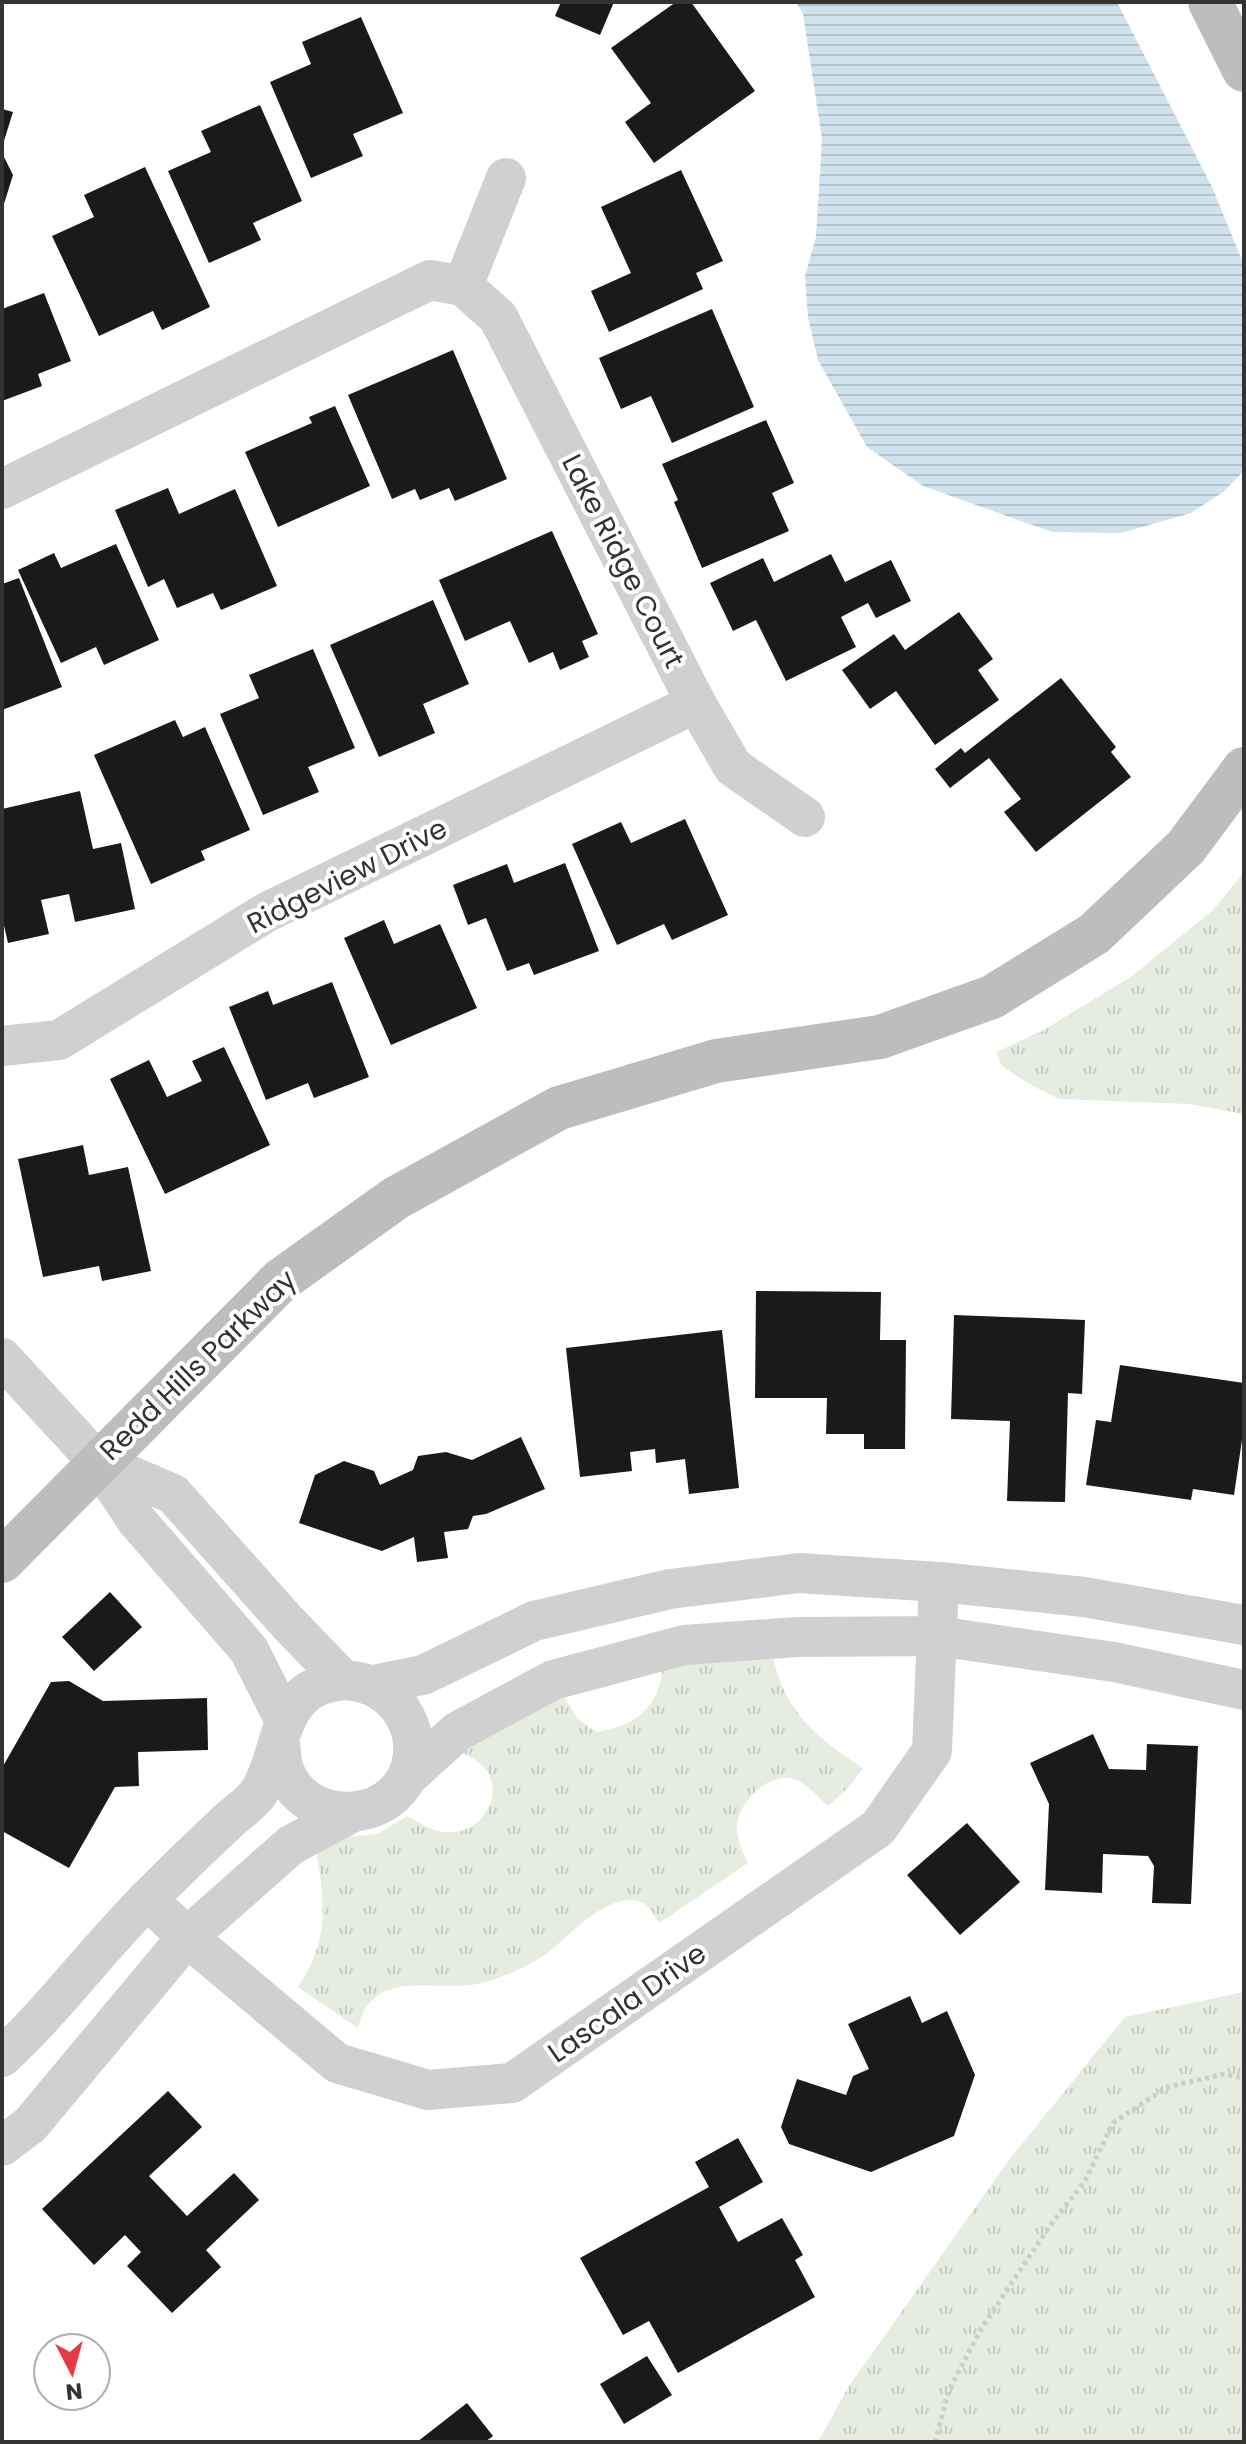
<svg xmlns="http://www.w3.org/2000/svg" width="1246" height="2444" font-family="Poppins,sans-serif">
<defs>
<pattern id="grass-tufts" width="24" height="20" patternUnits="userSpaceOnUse" patternTransform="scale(2)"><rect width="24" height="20" fill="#e6ecdf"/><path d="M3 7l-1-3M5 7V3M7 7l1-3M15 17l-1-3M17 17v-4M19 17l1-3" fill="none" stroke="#c6cbc0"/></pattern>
<pattern id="water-rules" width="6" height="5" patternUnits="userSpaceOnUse" patternTransform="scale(2)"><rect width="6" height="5" fill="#cfe2ee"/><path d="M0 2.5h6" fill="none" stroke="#b2c2cd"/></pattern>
</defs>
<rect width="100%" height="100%" fill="#fff"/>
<path fill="url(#grass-tufts)" d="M1244 872V1114L1189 1104 1059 1099 1029 1084 1002 1066 996 1052 1042 1031 1132 976 1213 910Z
M771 1647C782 1709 812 1735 863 1768L847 1789 828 1806C818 1797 807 1783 793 1779 770 1772 742 1799 738 1820 734 1835 742 1850 748 1863L659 1923C656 1919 653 1912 649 1908 620 1880 571 1934 550 1951 539 1959 525 1967 513 1972 502 1977 489 1982 477 1984 433 1992 372 1967 358 2028L298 1987C332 1937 324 1896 314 1840L377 1834 408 1816C422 1825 437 1834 455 1832 485 1829 505 1792 484 1767 476 1758 462 1753 451 1749L560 1691 578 1719 596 1732C638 1726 661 1705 663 1662Z
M1244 1992V2442H818L849 2386 1009 2160 1125 2017Z"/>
<path fill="url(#water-rules)" d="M796 2H1117L1212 187 1244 265V471L1223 492 1191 513 1121 533 1052 532 923 486 867 447 818 360 808 317 805 276 816 237 822 139 803 14Z"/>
<path fill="#1a1a1a" d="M561 2H614L600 35 555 16Z
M676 2H691L755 91 654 163 625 122 651 103 611 48Z
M361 17 403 113 353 134 363 156 311 178 270 82 311 64 302 42Z
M260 105 302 201 253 223 261 240 209 263 168 171 211 152 201 131Z
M2 109 13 112 3 144H2Z
M2 153 13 175 3 207H2Z
M145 167 210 307 162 330 153 311 99 336 52 236 94 217 84 195Z
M681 170 723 261 696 273 703 289 609 332 591 291 631 273 601 207Z
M44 293 71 361 38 374 42 386 2 401V309Z
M712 309 754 407 672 443 651 396 621 409 599 358Z
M453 350 507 479 455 501 449 488 420 500 415 489 392 499 348 395Z
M335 406 370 486 278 527 245 452 312 423 309 417Z
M766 420 794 483 772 493 789 531 702 568 674 502 678 500 662 464Z
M168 488 179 514 235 489 277 586 221 610 213 593 177 608 164 579 148 587 115 510Z
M552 531 598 634 582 641 589 657 560 670 553 652 529 663 510 621 465 641 439 580Z
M116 544 159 640 104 665 96 647 61 663 18 570 54 553 61 568Z
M831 554 845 582 891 560 911 601 876 618 868 603 841 617 856 647 786 681 756 620 733 631 710 583 763 558 774 582Z
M19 578 62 687 2 710V584Z
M433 600 469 684 423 704 435 733 379 757 330 645Z
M959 612 993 659 978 670 999 700 935 745 896 691 870 709 842 670 894 634 905 650Z
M313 649 355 748 308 767 319 792 263 815 220 714 259 698 249 675Z
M1061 678 1116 747 1111 752 1131 777 1036 852 1004 812 1021 799 989 758 950 788 935 769 961 748 965 753Z
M175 720 183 737 205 727 250 830 201 851 205 860 151 884 94 755Z
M80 791 93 849 121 843 135 909 75 922 69 894 41 900 49 934 8 943 2 917V809Z
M685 819 728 915 672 940 664 924 617 945 572 844 621 822 631 843Z
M565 863 599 951 534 975 529 963 507 971 486 918 468 925 453 885 507 864 514 883Z
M384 920 394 944 440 924 477 1008 391 1045 344 938Z
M332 982 369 1077 314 1098 308 1083 266 1100 229 1007 268 991 273 1005Z
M224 1047 270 1145 165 1194 110 1079 149 1060 167 1097 202 1081 192 1061Z
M83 1145 89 1175 128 1167 151 1271 102 1281 99 1266 43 1277 18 1159Z
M756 1291 881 1292 880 1340H906L905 1449H864V1434H826L827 1398H755Z
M954 1315 1085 1320 1082 1394 1068 1393 1065 1502 1007 1501 1010 1421 951 1419Z
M722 1330 739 1488 689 1494 685 1459 656 1463 655 1449 630 1452 632 1471 580 1477 566 1348Z
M1120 1365 1244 1383V1426L1234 1495 1193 1489 1191 1500 1086 1485 1096 1420 1111 1422Z
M521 1437 545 1489 486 1514 473 1516 468 1529 444 1532 448 1558 417 1562 414 1537 382 1551 299 1523 315 1475 344 1461 374 1471 380 1485 413 1470 418 1456 446 1452 472 1460Z
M110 1592 142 1627 94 1671 62 1637Z
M69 1681 103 1701 207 1698 208 1750 138 1752 139 1786 115 1787 69 1868 2 1831V1768L51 1682Z
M1093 1734 1109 1769 1146 1770 1147 1744 1198 1746 1191 1904 1152 1903 1154 1866 1148 1856 1103 1854 1102 1893 1045 1890 1049 1804 1030 1763Z
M967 1823 1020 1882 960 1935 907 1875Z
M910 1996 922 2023 947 2011 975 2075 954 2136 871 2172 789 2144 781 2127 797 2079 846 2095 853 2076 869 2069 848 2024Z
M168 2091 202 2127 149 2176 187 2216 234 2173 259 2200 206 2250 221 2267 172 2313 127 2266 141 2252 125 2235 94 2265 42 2209Z
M738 2138 763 2182 719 2207 738 2242 782 2218 803 2255 795 2260 815 2297 678 2373 649 2321 623 2335 580 2258 709 2187 695 2162Z
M647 2356 672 2395 624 2424 600 2384Z
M467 2403 493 2436 485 2442H417Z"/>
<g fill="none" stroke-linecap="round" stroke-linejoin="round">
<path stroke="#cdcdcd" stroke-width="5" stroke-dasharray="4 4" stroke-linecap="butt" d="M935 2442 949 2390 981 2329 1049 2227 1085 2181 1113 2123 1167 2087 1224 2074 1244 2078"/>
<path stroke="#d0d0d0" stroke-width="40" d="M506 178 463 286 498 317 696 703 733 767 805 817
M2 489 430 280 463 286
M2 1046 59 1040 267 912 696 703
M2 1358 98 1462 137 1521 249 1650 285 1721
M98 1462 173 1494 288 1623 343 1680
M373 1685 423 1675 534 1621 670 1589 799 1573 939 1582 1084 1597 1244 1625
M406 1778 458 1731 553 1680 684 1645 798 1637 937 1636 1114 1662 1244 1690
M147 1899 187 1937 337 2063 428 2090 512 2083 878 1828 932 1751 939 1582
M2 2057C55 2008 98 1948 150 1897 175 1871 202 1846 228 1821 238 1812 252 1803 259 1792 280 1761 276 1713 309 1691 357 1661 417 1699 413 1754 407 1824 305 1833 283 1767 281 1759 281 1750 280 1743
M2 2146 30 2125 187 1937 291 1845 351 1813"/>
<path stroke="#bdbdbd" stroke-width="44" d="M1210 2 1244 70
M2 1561 281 1280 396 1198 559 1108 716 1061 880 1037 992 997 1094 934 1186 847 1244 769"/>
</g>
<g text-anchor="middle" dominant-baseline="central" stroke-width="8" stroke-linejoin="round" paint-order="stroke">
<g font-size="28" fill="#333" stroke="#fff">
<text transform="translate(623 561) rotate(63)">Lake Ridge Court</text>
<text transform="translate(347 876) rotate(-27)">Ridgeview Drive</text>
<text transform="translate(198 1365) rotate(-44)">Redd Hills Parkway</text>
<text transform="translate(627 2003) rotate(-35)">Lascala Drive</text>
</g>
</g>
<rect width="1246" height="2444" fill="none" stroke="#333333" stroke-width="8"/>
<g transform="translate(72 2372) rotate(174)"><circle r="38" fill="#ffffff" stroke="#adadad" stroke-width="2"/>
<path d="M0-6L14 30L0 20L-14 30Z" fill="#e63946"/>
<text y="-12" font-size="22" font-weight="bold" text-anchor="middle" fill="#333333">N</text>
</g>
</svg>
